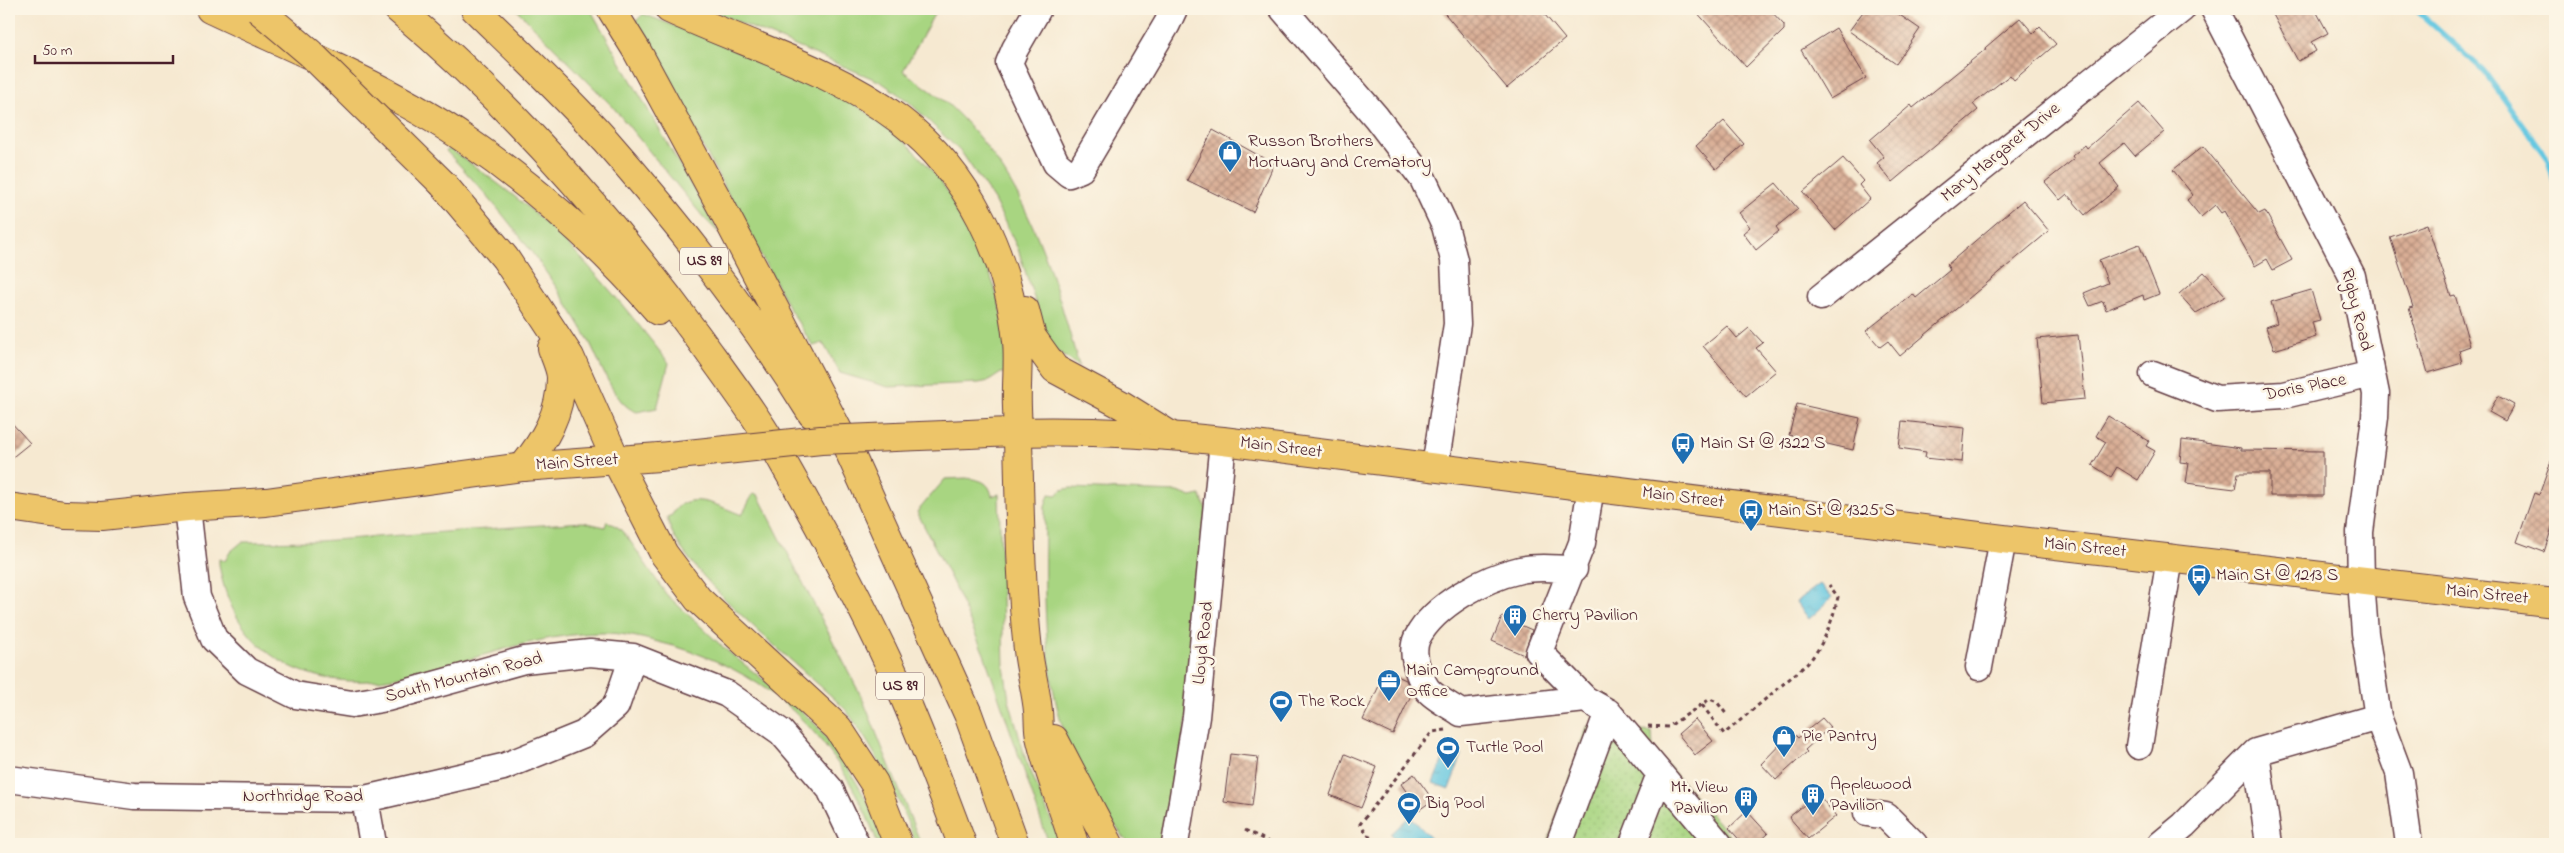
<svg xmlns="http://www.w3.org/2000/svg" width="2564" height="853" font-family="'Indie Flower',sans-serif">
<defs>
<pattern id="park-dots" width="8" height="8" patternUnits="userSpaceOnUse" patternTransform="scale(1.25)"><rect width="8" height="8" fill="#a8d581"/><path d="M2 2h.1M6 6h.1" fill="none" stroke="#92b670" stroke-width="1.8" stroke-linecap="round"/></pattern>
<pattern id="water-ripples" width="26" height="14" patternUnits="userSpaceOnUse" patternTransform="scale(1.25)"><rect width="26" height="14" fill="#63c7e1"/><path d="M2 4q2-2 4 0t4 0M15 11q2-2 4 0t4 0" fill="none" stroke="#57aac1"/></pattern>
<pattern id="building-cross-hatch" width="8" height="8" patternUnits="userSpaceOnUse" patternTransform="scale(1.25)"><rect width="8" height="8" fill="#d9ae95"/><path d="M0 0l8 8M0 8l8-8" fill="none" stroke="#b28d7a"/></pattern>
</defs>
<rect width="100%" height="100%" fill="#fcf5e5"/>
<filter id="ink" filterUnits="userSpaceOnUse"><feTurbulence type="fractalNoise" baseFrequency=".02" numOctaves="2"/><feDisplacementMap in="SourceGraphic" scale="10" xChannelSelector="R" yChannelSelector="G"/><feConvolveMatrix kernelMatrix="1 2 1 2 8 2 1 2 1" color-interpolation-filters="sRGB"/></filter>
<filter id="wash" filterUnits="userSpaceOnUse"><feTurbulence type="fractalNoise" baseFrequency=".0096" numOctaves="4" result="noise"/><feDisplacementMap in="SourceGraphic" scale="20" xChannelSelector="R" yChannelSelector="G"/><feGaussianBlur stdDeviation="1.12" result="paint"/><feColorMatrix in="noise" values="0 0 0 0 0 0 0 0 0 0 0 0 0 0 0 0 0 1.4 0 .05"/><feComposite in="paint" operator="in"/></filter>
<g filter="url(#wash)">
<rect width="100%" height="100%" fill="#f6e9d1"/>
<path fill="#a8d581" stroke="#797a56" d="M516 9H590L719 233 704 218 613 107Z
M707 9H937L903 71C918 82 935 93 949 105 1027 179 1051 267 1079 366L1050 347 1018 249 994 200 962 153 908 101 881 82Z
M643 14C684 29 725 46 766 63 802 78 841 94 874 117 940 163 985 238 1002 316 1006 334 1005 355 1006 373H1001L989 381 979 383 888 387 840 373 823 343 813 346 789 308 636 21Z
M450 149C484 173 518 197 549 226 593 267 631 315 669 363L657 408 637 412C614 406 599 359 588 339 549 270 501 208 446 151Z
M966 478C980 480 989 481 992 496L999 494 1004 666 1009 700 1026 760 1061 844H1049L984 654 953 583 917 512 945 479Z
M1070 488 1178 492 1191 497 1200 495 1207 510 1192 691 1164 844H1129C1107 815 1085 785 1071 751 1040 674 1045 588 1045 506L1049 494 1056 495 1062 490Z
M753 494 758 495 863 700 921 844H916C898 796 877 752 846 710 804 668 676 570 667 517L672 515C686 487 720 507 742 515Z
M607 521 619 528 628 538 666 594 725 649 795 705 817 726 847 766 870 806 885 844H878C841 743 776 674 670 645 646 639 622 632 598 633 518 635 445 675 368 681 332 683 291 673 264 649 238 627 224 597 219 564V559L225 561 230 552 242 542 319 541 583 522 605 527Z"/>
<path fill="url(#park-dots)" stroke="#797a56" d="M1587 726 1652 732 1653 748 1737 844H1547Z"/>
<path fill="url(#water-ripples)" stroke="#567386" d="M1820 584 1832 598 1809 619 1796 602Z
M1447 749 1462 755 1449 789 1433 783Z
M1410 816 1436 844H1400L1391 834Z"/>
<g fill="none" stroke-linecap="round" stroke-linejoin="round">
<path stroke="#63c7e1" stroke-width="5.5" d="M2415 9 2483 70 2548 160 2555 184"/>
</g>
<g id="blocks">
<path fill="url(#building-cross-hatch)" d="M1441 9H1540L1565 39 1507 88Z
M1694 9H1769L1784 25V30L1746 67Z
M1865 9H1891L1920 29 1896 64 1849 31Z
M2270 9H2315L2328 33 2311 42 2316 51 2298 61Z
M2020 18 2033 33 2040 26 2056 44 2014 80 2010 75 1973 104 1978 110 1892 182 1877 163 1884 157 1870 140 1911 105 1913 108 1987 48 1986 47Z
M1836 28 1866 78 1830 99 1801 50Z
M2139 103 2164 132 2135 156 2124 143 2100 163 2119 187 2085 215 2067 194 2060 200 2045 182 2074 159 2072 156 2085 145 2087 148Z
M1724 121 1744 144 1716 169 1696 146Z
M1213 130 1274 164 1253 212 1187 180Z
M2203 146 2259 214 2265 211 2292 260 2273 270 2267 259 2255 266 2224 211 2221 213 2215 205 2201 217 2187 200 2193 195 2173 170Z
M1843 158 1863 181 1859 185 1870 199 1835 230 1803 192Z
M1776 183 1798 209 1776 227 1779 231 1756 250 1743 233 1750 227 1739 213Z
M2023 200 2049 231 1900 356 1888 341 1880 347 1866 331 1913 294 1916 298 1950 270 1947 265Z
M2427 224 2451 296 2455 295 2470 346 2459 350 2462 363 2428 373 2409 308 2413 307 2390 237Z
M2139 244 2159 294 2144 300 2143 295 2106 310 2103 301 2090 306 2084 293 2108 283 2099 260Z
M2204 272 2226 296 2196 313 2179 294Z
M2311 290 2320 320 2312 322 2316 337 2274 350 2266 327 2277 323 2271 302Z
M1727 326 1737 338 1749 328 1763 343 1756 348 1776 371 1746 396 1703 346Z
M2078 335 2085 399 2043 403 2037 339Z
M2498 396 2514 405 2505 421 2489 412Z
M1797 404 1860 418 1853 450 1789 435Z
M2108 416 2149 441 2146 446 2155 451 2138 480 2117 467 2111 477 2092 465 2106 442 2096 436Z
M9 420 30 443 9 460Z
M1902 421 1965 428 1962 462 1925 458 1926 452 1899 448Z
M2182 440 2241 448V450L2323 451V496H2270V473H2238L2235 489 2186 483 2189 463 2180 462Z
M2553 456H2555V518L2544 552 2517 542 2534 493 2539 495Z
M1502 617 1532 630 1524 655 1492 641Z
M1386 671 1406 680 1412 693 1393 734 1363 720Z
M1822 718 1830 727 1805 750 1807 752 1776 780 1761 764 1792 732 1798 738Z
M1695 719 1713 741 1695 755 1678 734Z
M1230 754 1258 757 1252 806 1224 802Z
M1345 754 1377 767 1361 808 1330 795Z
M1414 774 1433 800 1419 810 1401 784Z
M1818 794 1836 816 1808 839 1789 817Z
M1747 811 1768 834 1757 844H1743L1729 828Z"/>
</g>
</g>
<g filter="url(#ink)">
<use href="#blocks" fill-opacity="0" stroke="#643d44" stroke-width="1"/>
<g fill="none" stroke-linecap="round" stroke-linejoin="round">
<g stroke="#643d44" stroke-width="29">
<path id="minor" d="M1038 9 1015 49 1009 63 1056 163 1069 174 1081 169 1167 24 1174 9
M1283 9 1376 117 1423 179 1445 226 1454 260 1457 324 1435 467
M2214 9 2352 276 2376 394 2375 417 2360 532 2361 581 2365 633 2378 717 2399 773 2409 844
M1821 297 2182 9
M2153 374 2217 399 2284 395 2372 374
M1591 487 1582 543 1539 652 1585 699 1608 712 1719 844
M187 507 197 597 214 639 247 671 295 695 352 704 387 698 524 660 590 653 633 657 727 694 781 732 830 789 856 844
M1574 569C1557 569 1537 566 1520 570 1485 578 1435 604 1417 638 1410 653 1418 675 1427 689 1434 698 1451 706 1461 713L1585 699
M1979 667 2003 539
M2139 746 2170 558
M2256 752 2269 844
M9 779 134 796 365 799 503 767 584 734 616 706 633 657
M365 799 373 844
M1867 813 1886 816 1914 844
M1175 844 1196 717 1223 441
M1559 844 1608 712
M1633 844 1660 774
M2161 844 2184 825 2256 752 2378 717"/>
</g>
<g stroke="#643d44" stroke-width="30">
<path id="major" d="M969 434C1054 429 1138 432 1223 441L2003 539 2555 603
M9 507 65 515 102 516 187 507 266 502 523 467 659 457"/>
</g>
<g stroke="#643d44" stroke-width="30">
<path id="highway" d="M210 9C292 48 391 88 466 140 536 188 602 247 658 311
M398 9C512 105 610 217 698 337 729 380 762 423 787 469 828 541 868 616 902 692 924 742 943 793 962 844
M475 9C519 52 565 95 606 141 681 226 752 317 812 414
M611 9 637 51 722 208 849 451 968 714 1015 844
M669 9C746 45 831 68 900 120 969 173 1008 256 1017 341 1019 363 1016 386 1017 408 1020 488 1019 570 1028 650 1030 670 1036 690 1038 711 1039 719 1038 728 1040 736 1048 773 1064 808 1074 844
M443 184 505 258 570 357 616 460 664 554 698 599 838 728 874 783 898 844
M1025 310 1032 337 1055 369 1122 405 1170 435
M523 467C544 441 561 414 561 378 561 369 555 357 552 348
M1054 739 1109 844"/>
</g>
<path stroke="#643d44" stroke-width="3" stroke-dasharray="4 4" stroke-linecap="butt" d="M1702 705 1724 734 1807 664C1824 645 1832 622 1838 597L1829 585
M1648 726 1668 727 1710 699 1717 702 1727 715
M1245 830 1273 844
M1375 844 1360 824 1432 732 1446 730"/>
<use href="#minor" stroke="#fff" stroke-width="26"/>
<use href="#major" stroke="#edc569" stroke-width="28"/>
<use href="#highway" stroke="#edc569" stroke-width="28"/>
<g stroke="#643d44" stroke-width="30" stroke-linecap="butt">
<path id="major-bridge" d="M659 457 821 440 969 434"/>
</g>
<g stroke="#643d44" stroke-width="30" stroke-linecap="butt">
<path id="highway-bridge" d="M258 9 310 53 443 184"/>
</g>
<use href="#major-bridge" stroke="#edc569" stroke-width="28"/>
<use href="#highway-bridge" stroke="#edc569" stroke-width="28"/>
</g>
</g>
<defs>
<g id="shop-pin" transform="scale(1.25)"><path d="M0 17L-7.5 6A9.5 9.5 0 1 1 7.5 6Z" fill="#1f6fb2" stroke="#fcf5e5"/><path d="M-5-2.5h2.3a2.7 3.5 0 0 1 5.4 0H5L5.5 6h-11ZM-1.5-2.5h3a1.5 2.3 0 0 0-3 0Z" fill="#fff"/></g>
<g id="bus-pin" transform="scale(1.25)"><path d="M0 17L-7.5 6A9.5 9.5 0 1 1 7.5 6Z" fill="#1f6fb2" stroke="#fcf5e5"/><path d="M-5-6H5V4H4V6H2V4H-2V6H-4V4H-5ZM-3.5-4V0h7V-4ZM-3.5 1.2v1.5H-2V1.2ZM2 1.2v1.5H3.5V1.2Z" fill="#fff"/></g>
<g id="building-pin" transform="scale(1.25)"><path d="M0 17L-7.5 6A9.5 9.5 0 1 1 7.5 6Z" fill="#1f6fb2" stroke="#fcf5e5"/><path d="M-4-6H4V6H1V3H-1V6H-4ZM-2.5-4.3h1.7v1.8h-1.7ZM.8-4.3h1.7v1.8H.8ZM-2.5-1h1.7V.8h-1.7ZM.8-1h1.7V.8H.8Z" fill="#fff"/></g>
<g id="office-pin" transform="scale(1.25)"><path d="M0 17L-7.5 6A9.5 9.5 0 1 1 7.5 6Z" fill="#1f6fb2" stroke="#fcf5e5"/><path d="M-6-3h4V-5.5h4V-3h4V5H-6ZM-1-4.5V-3h2v-1.5ZM-6 0V1H6V0Z" fill="#fff"/></g>
<g id="stadium-pin" transform="scale(1.25)"><path d="M0 17L-7.5 6A9.5 9.5 0 1 1 7.5 6Z" fill="#1f6fb2" stroke="#fcf5e5"/><path d="M0-5a6.5 5 0 1 0 0 10a6.5 5 0 1 0 0-10ZM-3.5-1.8h7v3.6h-7Z" fill="#fff"/></g>
</defs>
<g fill-rule="evenodd">
<use href="#shop-pin" x="1230" y="152"/>
<use href="#bus-pin" x="1683" y="444"/>
<use href="#bus-pin" x="1751" y="511"/>
<use href="#bus-pin" x="2199" y="576"/>
<use href="#building-pin" x="1515" y="616"/>
<use href="#office-pin" x="1389" y="681"/>
<use href="#stadium-pin" x="1281" y="702"/>
<use href="#shop-pin" x="1784" y="737"/>
<use href="#stadium-pin" x="1448" y="748"/>
<use href="#building-pin" x="1813" y="795"/>
<use href="#building-pin" x="1746" y="798"/>
<use href="#stadium-pin" x="1409" y="804"/>
</g>
<g text-anchor="middle" dominant-baseline="central" stroke-width="5" stroke-linejoin="round" paint-order="stroke">
<g fill="#fcf5e5" stroke="#7f5f63" stroke-width="1">
<rect x="680" y="247.5" width="48" height="27" rx="4"/>
<rect x="876" y="672.5" width="48" height="27" rx="4"/>
</g>
<g font-size="16" font-weight="bold" fill="#4a1f2b">
<text x="704" y="261">US 89</text>
<text x="900" y="686">US 89</text>
</g>
<g font-size="18" fill="#4a1f2b" stroke="#fcf5e5" text-anchor="start">
<text x="1248" y="142">Russon Brothers<tspan x="1248" dy="21">Mortuary and Crematory</tspan></text>
<text x="1700" y="444">Main St @ 1322 S</text>
<text x="1768" y="511">Main St @ 1325 S</text>
<text x="2216" y="576">Main St @ 1213 S</text>
<text x="1532" y="616">Cherry Pavilion</text>
<text x="1406" y="671">Main Campground<tspan x="1406" dy="21">Office</tspan></text>
<text x="1298" y="702">The Rock</text>
<text x="1802" y="737">Pie Pantry</text>
<text x="1466" y="748">Turtle Pool</text>
<text x="1830" y="785">Applewood<tspan x="1830" dy="21">Pavilion</tspan></text>
<text x="1728" y="788" text-anchor="end">Mt. View<tspan x="1728" dy="21">Pavilion</tspan></text>
<text x="1426" y="804">Big Pool</text>
</g>
<g font-size="18" fill="#4a1f2b" stroke="#fcf5e5">
<text transform="translate(2001 153) rotate(-39)">Mary Margaret Drive</text>
<text transform="translate(2356 310) rotate(76)">Rigby Road</text>
<text transform="translate(2305 388) rotate(-11)">Doris Place</text>
<text transform="translate(1281 448) rotate(7)">Main Street</text>
<text transform="translate(577 463) rotate(-4)">Main Street</text>
<text transform="translate(1683 498) rotate(7)">Main Street</text>
<text transform="translate(2085 548) rotate(6)">Main Street</text>
<text transform="translate(2487 595) rotate(6)">Main Street</text>
<text transform="translate(1204 643) rotate(-84)">Lloyd Road</text>
<text transform="translate(464 678) rotate(-14)">South Mountain Road</text>
<text x="303" y="797">Northridge Road</text>
</g>
</g>
<rect width="2564" height="853" fill="none" stroke="#fcf5e5" stroke-width="30"/>
<path d="M35 55v8h138v-8" fill="none" stroke="#4a1f2b" stroke-width="2.5"/>
<text x="42" y="55" font-size="15" fill="#4a1f2b" stroke="#fcf5e5" stroke-width="4" paint-order="stroke">50 m</text>
</svg>
